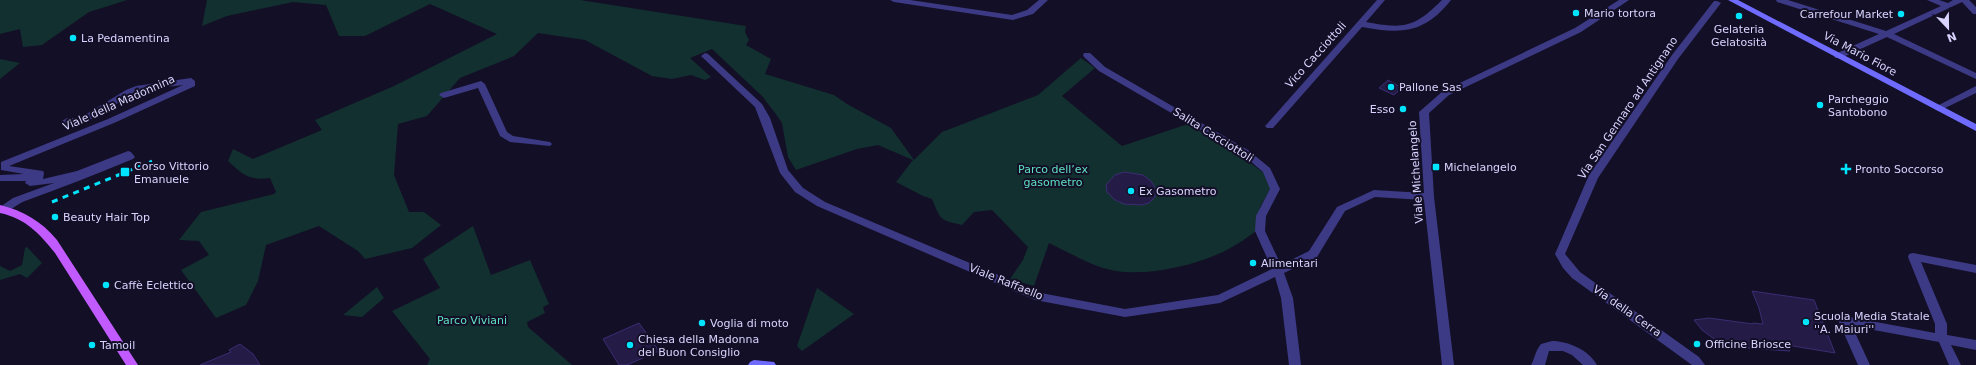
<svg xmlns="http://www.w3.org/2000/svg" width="1976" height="365" font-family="'DejaVu Sans',sans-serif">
<rect width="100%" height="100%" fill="#130f26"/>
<path fill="#12302f" d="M0 0H127L89 12 42 45 23 47 20 29 0 34Z
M207 0H580L746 26 745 32 749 40 746 45 771 59 765 74 834 95 847 104 891 128 914 160 942 132 1038 95 1081 58 1095 68 1062 96 1122 146 1188 124 1240 155 1265 174 1271 188 1260 207 1255 232C1247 237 1240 243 1232 247 1202 265 1141 279 1107 269 1090 265 1066 251 1049 243L1034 286 1010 279 1023 260 1028 247 992 210 974 212 962 225C939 220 941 220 932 199L923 196 896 182 913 160 878 145 857 149 796 170 788 157 782 123 775 113 762 96 712 49 690 58 711 77 705 80 691 75 672 79 652 76 585 40 538 33 514 56 460 78 427 116 398 124 394 175 409 212H424L441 225 412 248 365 259 358 251 319 226 266 245 258 281 246 305 216 318 181 270 209 255 199 241 179 240 201 212 274 194 276 192 270 178C249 181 242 174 228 161L233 149 253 159 322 130 315 120 394 86 497 34 430 4 365 36H339L326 5 293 2 227 16 202 26Z
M0 59 20 63 0 79Z
M473 226 491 275 530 260 549 304 543 307 545 313 527 322 528 327 572 365H427L430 359 392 311 440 288 423 259Z
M27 247 42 263 27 278 20 274 0 280V266L10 271 22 265 25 248Z
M377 287 384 298 362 317 343 315Z
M817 288 854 314 802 351 797 346Z"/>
<path fill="#241b47" stroke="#3b2d73" d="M1388 80 1402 88 1394 95 1379 88Z
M1124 172 1143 175 1151 181 1156 189 1155 197 1149 203 1141 205 1124 204 1115 200 1107 192 1106 185 1115 175Z
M1752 291 1814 300 1835 353 1787 345 1790 351 1746 348 1732 346 1729 343 1721 344 1702 330 1694 320 1709 318 1753 324V323L1763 324 1759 308Z
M639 323 659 351 627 365H619L603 339Z
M240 344 253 354 260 365H200L231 352 229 350Z"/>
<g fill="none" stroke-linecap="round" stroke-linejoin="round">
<path fill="#3d3a85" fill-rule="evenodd" d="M890 0H910L1012 15 1027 10 1039 0H1048L1033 14 1013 20 894 2Z
M1377 0H1385L1366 22C1404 29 1414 28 1442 0H1451C1424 34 1401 34 1362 27L1273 128H1267L1265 126 1267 124Z
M1619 0H1629L1581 32 1449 95 1429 113 1434 197 1454 365H1442L1424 200 1375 197 1345 211 1317 257 1284 273 1293 298 1301 365H1289L1281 298 1275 277 1220 303 1125 317 1035 300 817 206 795 192 780 173 755 107 701 56 705 53 708 54 762 104 770 118 788 170 803 188 825 202 1041 293 1125 309 1218 295 1272 269 1255 231 1256 216 1270 189 1263 172 1242 154 1099 71 1084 57 1083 55 1084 53H1090L1105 67 1248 150 1270 168 1280 189 1266 216 1265 231 1281 265 1309 251 1337 207 1374 190 1424 193 1419 112 1443 91 1575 28Z
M1776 0H1788L1886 31 1941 6 1927 0H1939L1948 3 1953 0H1969L1976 7V14H1973L1962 2 1894 34 1976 73V79L1887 37 1841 58H1835L1834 56 1835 54 1879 34 1777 2Z
M1714 1H1717L1721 3 1678 59 1598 178 1565 254 1580 272 1699 357 1705 365H1692L1572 278 1563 268 1555 254 1589 175 1672 55Z
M191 78 195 81V86L114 123 9 166 43 171 44 173 43 179 77 171 128 151 131 152 135 157 133 159C97 174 61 188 25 201 16 204 9 214 0 211V207L13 198 54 183 30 186 25 183 26 181H0V175L24 174 1 170V162L108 119 183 85C169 87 153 87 140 91 123 96 77 138 62 121L67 118H80L126 90 136 86Z
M481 81 485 84 507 132 513 136 550 142 552 144 550 146 510 142 500 136 478 88 444 98 439 95 441 93Z
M1976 86V93L1941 110 1938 111 1933 108Z
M1913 253 1976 265V273L1921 262 1947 324V335L1976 340V350L1951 345 1961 365H1949L1939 342 1852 326 1870 365H1858L1838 320 1840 317 1844 316 1935 333V324L1908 257 1909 254Z
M1552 341C1568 341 1589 350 1597 365H1583L1572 355 1563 351H1549L1545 365H1531C1535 358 1535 351 1541 344Z"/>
<path fill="#6f6bff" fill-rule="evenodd" d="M1728 0H1738L1976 124V131Z
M754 360 774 362 776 365H748L750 362Z"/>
<path fill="#c25bff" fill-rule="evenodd" d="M0 205C24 211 41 221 57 240L138 365H126L55 253C40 234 25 218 0 213Z"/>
<path stroke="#00e5ff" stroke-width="2.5" stroke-dasharray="5.5 4.5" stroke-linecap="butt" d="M140 166 152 161"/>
<path stroke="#00e5ff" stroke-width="3" stroke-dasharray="6 5.5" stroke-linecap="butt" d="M52 202 143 165"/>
</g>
<g fill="#00e5ff" stroke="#130f26" stroke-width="1.5">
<circle cx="1576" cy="13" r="4"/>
<circle cx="1901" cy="14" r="4"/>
<circle cx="1739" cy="16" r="4"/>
<circle cx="73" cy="38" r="4"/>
<circle cx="1391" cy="87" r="4"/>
<circle cx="1820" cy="105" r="4"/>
<circle cx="1403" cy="109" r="4"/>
<rect x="1432" y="163" width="8" height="8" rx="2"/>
<path d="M1844 163h4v4h4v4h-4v4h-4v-4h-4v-4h4z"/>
<rect x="120" y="167" width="10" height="10" rx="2"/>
<circle cx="1131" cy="191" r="4"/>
<circle cx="55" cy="217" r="4"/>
<circle cx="1253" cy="263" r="4"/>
<circle cx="106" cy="285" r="4"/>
<circle cx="1806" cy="322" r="4"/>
<circle cx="702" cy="323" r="4"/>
<circle cx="1697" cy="344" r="4"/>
<circle cx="92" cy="345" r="4"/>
<circle cx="630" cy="345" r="4"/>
</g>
<g text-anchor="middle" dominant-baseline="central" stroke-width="4" stroke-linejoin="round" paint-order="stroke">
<g font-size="11" fill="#d9d4ff" stroke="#130f26" text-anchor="start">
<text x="1584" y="13">Mario tortora</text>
<text x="1893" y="14" text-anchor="end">Carrefour Market</text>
<text x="1739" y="29" text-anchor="middle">Gelateria<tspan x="1739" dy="13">Gelatosità</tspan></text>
<text x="81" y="38">La Pedamentina</text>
<text x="1399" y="87">Pallone Sas</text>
<text x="1828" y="99">Parcheggio<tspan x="1828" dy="13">Santobono</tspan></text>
<text x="1395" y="109" text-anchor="end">Esso</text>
<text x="134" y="166">Corso Vittorio<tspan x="134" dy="13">Emanuele</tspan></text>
<text x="1444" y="167">Michelangelo</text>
<text x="1855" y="169">Pronto Soccorso</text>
<text x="1139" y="191">Ex Gasometro</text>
<text x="63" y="217">Beauty Hair Top</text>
<text x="1261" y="263">Alimentari</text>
<text x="114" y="285">Caffè Eclettico</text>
<text x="1814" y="316">Scuola Media Statale<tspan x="1814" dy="13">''A. Maiuri''</tspan></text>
<text x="710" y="323">Voglia di moto</text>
<text x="638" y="339">Chiesa della Madonna<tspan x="638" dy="13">del Buon Consiglio</tspan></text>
<text x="1705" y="344">Officine Briosce</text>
<text x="100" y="345">Tamoil</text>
</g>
<g font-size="11" fill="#d9d4ff" stroke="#130f26">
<text transform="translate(1860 54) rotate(28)">Via Mario Fiore</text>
<text transform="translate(1316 55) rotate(-48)">Vico Cacciottoli</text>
<text transform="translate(119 103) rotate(-24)">Viale della Madonnina</text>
<text transform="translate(1628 108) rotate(-56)">Via San Gennaro ad Antignano</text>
<text transform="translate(1213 135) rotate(32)">Salita Cacciottoli</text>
<text transform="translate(1416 172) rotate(-94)">Viale Michelangelo</text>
<text transform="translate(1006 282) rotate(22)">Viale Raffaello</text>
<text transform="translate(1627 311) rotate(35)">Via della Cerra</text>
</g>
<g font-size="11" fill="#5fe0c0" stroke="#130f26">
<text x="1053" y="169">Parco dell’ex<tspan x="1053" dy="13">gasometro</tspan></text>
<text x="472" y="320">Parco Viviani</text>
</g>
</g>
<g transform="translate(1948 28) rotate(158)" stroke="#130f26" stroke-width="3" paint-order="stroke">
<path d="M0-3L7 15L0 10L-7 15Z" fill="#d9d4ff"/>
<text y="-6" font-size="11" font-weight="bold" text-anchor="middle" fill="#d9d4ff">N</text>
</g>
</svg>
